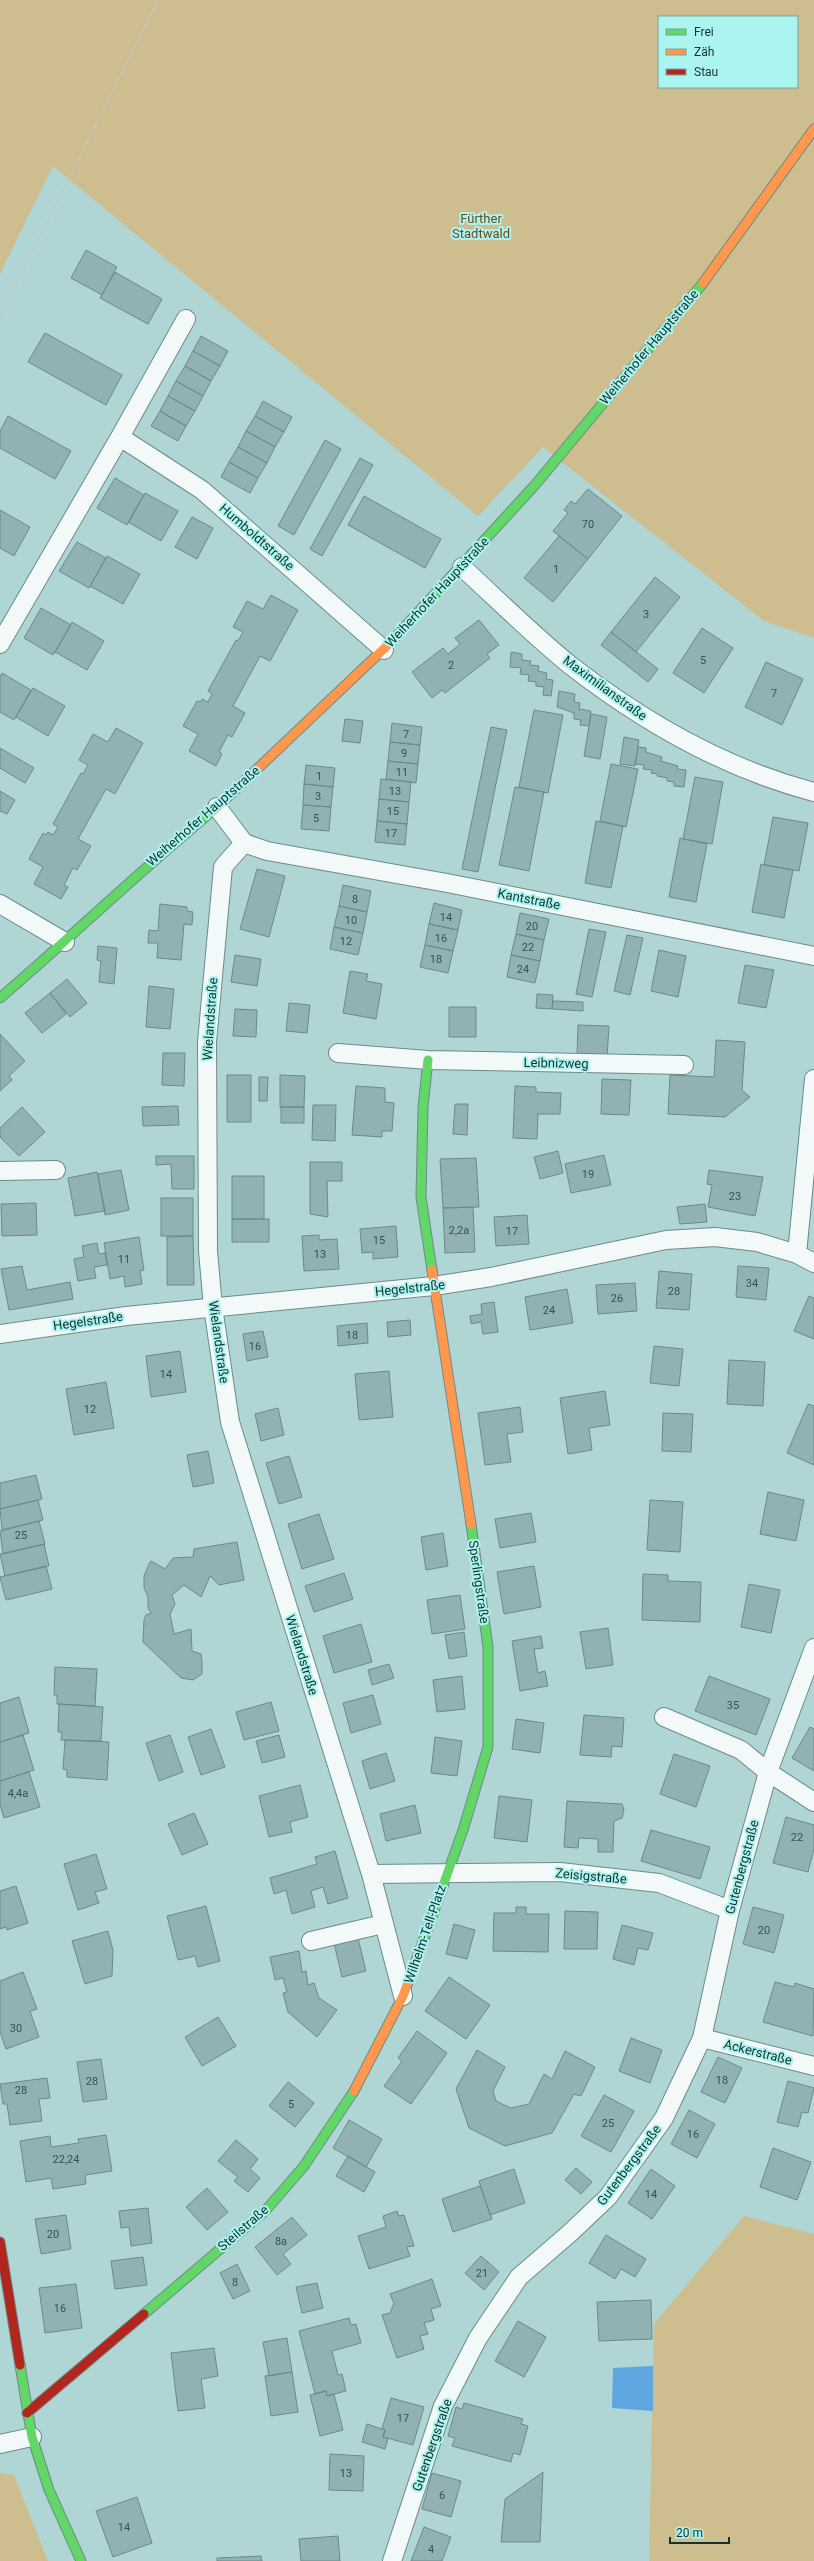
<svg xmlns="http://www.w3.org/2000/svg" width="814" height="2561" font-family="Roboto,sans-serif">
<rect width="100%" height="100%" fill="#afd6d4"/>
<path fill="#cebd8f" fill-rule="evenodd" d="M0 0H814V638L764 621 543 447 478 516 53 166 0 274ZM659 17H797V87H659Z
M744 2216 814 2234V2561H649L654 2324Z
M0 2473 14 2475 48 2561H0Z"/>
<path fill="#5fa5e0" d="M653 2366V2411L612 2408 613 2368Z"/>
<path fill="#92b1b3" stroke="#6a8a8c" d="M86 250 117 267 102 295 71 278Z
M115 272 162 299 148 324 100 298Z
M45 333 122 375 106 405 28 362Z
M201 336 228 351 220 366 193 351Z
M193 351 220 366 211 381 185 366Z
M185 366 211 381 203 396 176 381Z
M176 381 203 396 195 411 168 396Z
M168 396 195 411 186 426 160 411Z
M263 401 292 417 284 432 255 416Z
M160 411 186 426 178 441 151 426Z
M8 416 71 451 55 479 0 448V431Z
M255 416 284 432 275 447 246 431Z
M246 431 275 447 267 463 238 447Z
M325 440 341 449 294 535 278 526Z
M238 447 267 463 258 478 229 462Z
M360 458 373 465 322 556 310 549Z
M229 462 258 478 250 493 221 477Z
M115 478 144 495 127 525 97 508Z
M588 489 622 516 588 559 553 531 568 513 564 510 571 501 575 504Z
M145 493 178 511 161 541 128 522Z
M364 496 441 539 425 568 348 525Z
M0 510 30 527 14 556 0 548Z
M192 517 213 528 197 559 175 547Z
M559 536 588 559 553 602 524 578Z
M77 542 106 558 89 588 59 571Z
M107 556 140 574 123 604 90 586Z
M655 577 680 597 636 652 611 632Z
M271 595 298 610 270 661 260 656 233 706 245 713 232 737 228 735 219 752 222 754 216 766 189 751 198 734 183 726 197 701 201 702 202 699 208 702 212 694 208 691 236 640 238 641 243 632 233 627 247 601 263 609Z
M41 608 71 625 53 655 24 638Z
M479 620 499 645 487 654 490 658 445 693 442 690 432 698 412 672 443 648 448 654 460 644 455 638Z
M72 622 104 641 87 670 55 652Z
M702 628 733 648 704 693 673 673Z
M611 632 658 669 648 682 601 645Z
M511 652 522 654V660L531 661 530 665 539 666 538 671 547 673 546 679 553 680 551 696 543 695 544 687 536 686V682L528 681 529 675 520 674 521 668 510 667Z
M766 662 803 679 782 725 745 707Z
M2 673 31 690 14 720 0 712V677Z
M33 688 65 706 48 736 16 717Z
M559 691 575 694 574 702 580 703 579 709 591 711 589 726 580 725 581 720 574 719V713L557 707Z
M534 710 563 715 548 793 519 787Z
M591 714 607 717 600 759 584 756Z
M345 719 363 721 360 743 342 741Z
M392 723 422 727 420 745 390 742Z
M491 727 507 730 478 872 462 869Z
M116 728 143 743 115 794 106 789 78 839 91 846 77 870 73 868 64 885 68 887 61 899 34 884 43 867 29 859 43 833 46 835 48 832 53 835 58 827 53 824 81 773 83 774 88 765 79 760 93 734 108 742Z
M624 737 639 740 635 766 620 764Z
M390 742 420 745 418 764 388 761Z
M638 747 646 748V752L662 757 661 761 678 766 677 769 686 770 684 787 674 786V782L667 781V778L657 776 658 774 651 773 652 770 643 769 644 765 635 764Z
M0 748 34 768 25 783 0 768Z
M388 761 418 764 416 783 386 779Z
M611 764 638 769 626 827 600 821Z
M306 765 335 768 333 787 304 784Z
M695 777 723 782 712 844 683 839Z
M381 779 411 782 409 802 379 799Z
M304 784 333 787 331 807 303 805Z
M515 787 544 792 529 871 499 865Z
M0 791 15 800 7 814 0 811Z
M379 799 409 802 407 824 377 821Z
M303 805 331 807 329 831 301 829Z
M773 817 808 823 799 871 764 865Z
M377 821 407 824 405 845 375 842Z
M596 821 623 826 611 888 585 883Z
M680 838 707 844 696 902 669 897Z
M761 864 793 870 784 918 752 912Z
M257 869 285 876 269 937 240 929Z
M343 885 371 891 367 912 339 906Z
M434 903 462 910 458 930 429 924Z
M160 904 187 907V911L193 912 192 925 184 924 181 960 157 958 158 943H148L149 930 158 931Z
M339 906 367 912 363 933 334 927Z
M520 913 549 919 544 940 516 934Z
M429 924 458 930 453 951 425 945Z
M334 927 363 933 358 955 330 949Z
M589 929 606 932 592 997 576 994Z
M516 934 544 940 540 961 511 955Z
M627 935 643 938 630 995 614 991Z
M425 945 453 951 448 973 420 967Z
M98 946 117 948 114 984 99 982 101 961 97 960Z
M659 950 686 956 678 997 651 991Z
M235 955 261 959 257 986 231 982Z
M511 955 540 961 535 983 507 977Z
M745 965 774 970 766 1008 738 1003Z
M350 971 368 974 366 981 382 984 376 1019 343 1013Z
M67 979 87 1003 70 1017 50 993Z
M149 986 174 989 170 1029 146 1027Z
M50 993 66 1014 42 1033 25 1013Z
M537 994 553 995 552 1009 536 1008Z
M553 1001 583 1002V1011L552 1009Z
M289 1003 310 1005 307 1033 286 1031Z
M449 1007H476V1037H449Z
M235 1009 257 1010 256 1037 233 1036Z
M578 1025 609 1026 607 1057 577 1055Z
M0 1034 25 1061 9 1076 12 1080 0 1091Z
M716 1040 745 1042 742 1090 750 1097 725 1117 668 1114 670 1075 714 1077Z
M163 1053H185L184 1086 162 1085Z
M227 1075H251V1122H227Z
M280 1075 305 1076 304 1107H280Z
M259 1077H268L267 1101H259Z
M602 1079 631 1080 629 1115 601 1114Z
M356 1086 385 1088V1102L394 1103 392 1131H382V1137L352 1135Z
M515 1086 536 1087V1092L561 1093 560 1114H538L537 1139 513 1138Z
M455 1104H468L467 1135 453 1134Z
M313 1105H336L335 1141 312 1140Z
M178 1106 179 1125 143 1126 142 1107Z
M22 1107 45 1132 19 1156 0 1137V1128Z
M281 1107H304V1123H281Z
M558 1151 563 1173 540 1179 534 1157Z
M604 1155 611 1185 571 1193 565 1164Z
M156 1156H194V1189H172L171 1164 156 1165Z
M476 1158 479 1207 443 1208 440 1159Z
M310 1162H342V1181H327L328 1217 310 1214Z
M121 1170 129 1210 105 1215 98 1174Z
M709 1170 763 1177 755 1216 708 1207 712 1185 707 1184Z
M97 1172 105 1211 75 1216 68 1178Z
M232 1176H264V1219H232Z
M161 1198H193V1236H161Z
M36 1203 37 1235 2 1236 1 1204Z
M705 1204 707 1222 680 1224 677 1207Z
M473 1207 475 1252 445 1253 443 1208Z
M527 1215 529 1244 496 1246 494 1217Z
M232 1219H269V1242H232Z
M396 1226 398 1257 373 1259V1252L362 1253 360 1229Z
M319 1235V1240L337 1239 339 1269 304 1271 302 1236Z
M193 1236 194 1285H167V1237Z
M139 1237 144 1270 140 1271 142 1284 125 1287 124 1276 110 1279 104 1243Z
M97 1243 99 1254 105 1253 107 1265 94 1267 96 1278 78 1281 74 1259 84 1257 82 1246Z
M22 1266 27 1290 70 1282 73 1299 9 1310 1 1269Z
M738 1266 769 1268 766 1300 736 1297Z
M659 1271 692 1274 689 1310 656 1308Z
M635 1283 637 1311 598 1314 596 1285Z
M567 1289 573 1323 530 1330 525 1297Z
M809 1296 814 1298V1339L794 1331Z
M494 1302 498 1332 483 1334 481 1322 471 1324 470 1316 482 1314 481 1304Z
M410 1320 411 1335 388 1337 387 1322Z
M367 1323 368 1343 338 1346 337 1326Z
M263 1331 268 1357 247 1361 243 1334Z
M654 1346 683 1349 679 1386 650 1383Z
M180 1351 186 1392 151 1397 146 1356Z
M729 1360 765 1362 763 1406 727 1404Z
M389 1371 393 1417 359 1420 355 1374Z
M106 1382 114 1428 74 1435 66 1389Z
M605 1391 610 1425 589 1428 592 1450 568 1454 560 1398Z
M808 1404 814 1406V1465L787 1453Z
M520 1407 523 1432 507 1434 511 1462 485 1465 478 1413Z
M278 1408 284 1435 261 1441 255 1414Z
M663 1413 693 1414 691 1452 662 1451Z
M208 1451 214 1483 193 1487 187 1455Z
M289 1456 302 1497 279 1504 266 1463Z
M36 1475 42 1499 0 1509V1483Z
M768 1492 804 1500 796 1541 760 1534Z
M38 1500 43 1520 2 1530 0 1509Z
M650 1500 683 1502 680 1552 647 1550Z
M531 1513 536 1542 500 1548 495 1519Z
M319 1514 334 1559 302 1569 288 1524Z
M39 1521 45 1544 3 1554 0 1531Z
M443 1533 448 1566 426 1570 421 1537Z
M237 1542 244 1580 219 1585 210 1576 201 1597 184 1585 172 1595 175 1604 170 1614 174 1634 191 1629 192 1651 201 1654 202 1661V1674L193 1680 181 1678 143 1642 144 1620 146 1615 151 1613 148 1608V1597L144 1588V1576L149 1564 151 1561 165 1569 173 1558 193 1557 194 1549Z
M44 1544 49 1566 5 1576 0 1554Z
M46 1566 52 1589 6 1600 0 1577Z
M534 1566 541 1607 504 1614 497 1572Z
M344 1573 353 1599 314 1612 305 1586Z
M643 1574 668 1575V1581L701 1582 700 1622 642 1620Z
M749 1584 780 1590 771 1633 741 1627Z
M460 1595 465 1629 432 1634 427 1600Z
M361 1624 372 1662 334 1673 323 1636Z
M608 1628 613 1665 586 1669 580 1632Z
M464 1632 467 1656 449 1659 445 1635Z
M541 1636 543 1648 534 1649 538 1673 545 1671 548 1686 520 1691 512 1641Z
M389 1664 394 1678 372 1685 368 1670Z
M55 1667 97 1669 95 1706 57 1704V1695H54Z
M462 1676 465 1709 437 1712 433 1680Z
M709 1676 770 1699 756 1735 695 1711Z
M373 1695 381 1724 351 1733 343 1703Z
M19 1697 29 1733 0 1742V1703Z
M271 1702 279 1731 244 1740 236 1712Z
M59 1704 103 1707 101 1741 61 1740 62 1732H58Z
M584 1715 624 1718 622 1747 612 1746 611 1757 580 1755Z
M516 1719 544 1723 540 1753 512 1749Z
M810 1727 814 1729V1771L792 1758Z
M211 1729 225 1767 201 1775 188 1737Z
M23 1735 34 1770 0 1781V1742Z
M170 1735 183 1772 159 1781 146 1743Z
M279 1735 285 1757 262 1763 256 1741Z
M435 1737 462 1741 457 1776 431 1773Z
M65 1740 109 1742 107 1780 67 1777V1770L63 1769Z
M386 1753 395 1781 370 1789 362 1761Z
M674 1754 710 1766 696 1807 660 1794Z
M29 1772 40 1807 4 1818 0 1805V1781Z
M300 1785 308 1817 290 1822 292 1832 269 1837 259 1796Z
M499 1796 532 1800 527 1842 494 1838Z
M567 1801 622 1804 624 1810 622 1818 614 1821 613 1852H598V1839L579 1838 578 1848 564 1847Z
M415 1805 421 1833 386 1841 380 1814Z
M194 1813 208 1844 182 1855 168 1824Z
M786 1817 814 1825V1849L808 1872 773 1863Z
M651 1830 710 1847 700 1879 641 1861Z
M335 1851 348 1898 328 1904 323 1887 311 1891 315 1907 292 1914 286 1890 274 1894 270 1878 317 1864 315 1857Z
M96 1854 107 1889 95 1892 99 1903 78 1910 64 1864Z
M16 1886 28 1923 7 1930 6 1927 0 1929V1891Z
M206 1906 220 1961 198 1967 195 1956 178 1960 167 1916Z
M516 1907H526V1914H549L548 1952 493 1951 494 1913H516Z
M753 1907 784 1915 774 1953 743 1944Z
M565 1911 598 1912 597 1949H564Z
M454 1924 475 1930 467 1959 446 1954Z
M622 1925 653 1933 648 1950 638 1948 634 1965 613 1959Z
M108 1931 113 1950 112 1976 85 1984 72 1941Z
M358 1938 366 1971 342 1977 334 1943Z
M299 1951 302 1972 306 1971 308 1985 314 1983 319 1998 337 2010 317 2037 288 2012 283 1993 287 1992 283 1978 275 1980 270 1957Z
M23 1972 37 2009 30 2011 39 2037 6 2049 0 2032V1981Z
M449 1977 490 2005 466 2039 425 2011Z
M775 1982 794 1987 795 1983 814 1989 813 2036 763 2022Z
M218 2017 236 2046 202 2066 185 2037Z
M417 2031 447 2053 411 2104 384 2086 402 2061 398 2058Z
M631 2038 662 2050 650 2083 619 2071Z
M477 2050 505 2067 493 2091 496 2101 511 2108 529 2104 544 2074 552 2079 565 2051 595 2067 581 2096 574 2094 552 2133 505 2146 469 2128 456 2089Z
M718 2057 742 2068 725 2103 701 2092Z
M101 2059 107 2099 83 2102 77 2062Z
M47 2078 50 2098 39 2099 42 2121 10 2125 7 2104H3L0 2084Z
M788 2081 814 2088 808 2113 802 2112 798 2127 777 2122Z
M288 2082 314 2103 295 2127 269 2106Z
M604 2095 634 2111 611 2152 581 2136Z
M689 2110 715 2124 697 2158 671 2144Z
M349 2120 382 2139 366 2167 333 2148Z
M106 2135 112 2171 85 2175 86 2184 53 2189 51 2178 26 2182 20 2141 50 2136 51 2147 79 2143 78 2139Z
M236 2140 258 2159 250 2169 260 2178 248 2192 234 2181 238 2177 218 2161Z
M773 2148 811 2162 797 2200 760 2187Z
M348 2156 375 2172 364 2192 336 2176Z
M576 2168 592 2182 581 2194 565 2180Z
M514 2169 525 2203 490 2215 479 2181Z
M651 2169 675 2186 652 2219 628 2203Z
M480 2186 492 2219 453 2232 442 2199Z
M207 2188 228 2212 207 2230 186 2207Z
M148 2208 152 2243 131 2246 129 2227 121 2228 119 2211Z
M397 2211 399 2216 404 2215 414 2246 407 2247 410 2256 369 2269 358 2236 386 2227 383 2216Z
M66 2215 71 2249 41 2254 35 2219Z
M292 2217 307 2235 283 2254 291 2264 277 2275 255 2247Z
M606 2235 646 2259 635 2277 621 2269 615 2279 589 2263Z
M481 2256 499 2272 484 2290 465 2273Z
M143 2257 147 2285 115 2289 111 2261Z
M237 2264 250 2291 233 2299 220 2273Z
M432 2279 441 2306 431 2309 434 2320 424 2323 428 2334 420 2336 424 2349 397 2358 382 2315 390 2313 394 2303 390 2294Z
M317 2283 323 2308 302 2313 296 2287Z
M76 2284 82 2328 45 2333 39 2288Z
M651 2300 652 2339 599 2341 597 2302Z
M349 2318 351 2325 356 2324 361 2343 332 2351 338 2375 342 2374 346 2391 327 2396 326 2391 315 2394 299 2331Z
M518 2321 546 2337 524 2377 495 2361Z
M287 2338 292 2372 269 2376 263 2342Z
M214 2348 218 2376 201 2379 205 2408 178 2411 171 2353Z
M292 2372 298 2412 271 2416 265 2376Z
M326 2391 327 2396 334 2394 343 2430 320 2436 310 2395Z
M391 2398 424 2407 413 2445 383 2437 385 2430 382 2429Z
M464 2403 523 2419 521 2424 528 2426 520 2455 513 2453 511 2462 452 2446 455 2438 448 2436 456 2407 462 2409Z
M367 2424 385 2430 383 2437 388 2438 385 2449 362 2442Z
M330 2454 364 2456 363 2491 329 2490Z
M543 2472 540 2542H501L505 2499Z
M432 2473 461 2481 451 2517 422 2509Z
M137 2497 152 2543 113 2557 96 2511Z
M424 2527 451 2537 442 2561H411Z
M338 2536 340 2561H301L299 2539Z
M261 2556 262 2561H217V2558Z"/>
<g fill="none" stroke-linecap="round" stroke-linejoin="round">
<g stroke="#6b8b8a" stroke-width="20">
<path id="street" d="M120 437 202 490 384 650
M462 567C498 600 533 635 570 665 642 721 726 769 814 792
M0 644 120 437 186 319
M217 807 244 843
M244 843 223 867 207 1042 208 1251 213 1307 230 1422 371 1874 403 1996
M244 843 267 851 447 883 814 956
M0 904 65 942
M338 1053 428 1060 684 1065
M0 1171 56 1170
M797 1254 814 1079
M0 1334 126 1316 434 1286 491 1277 666 1240 715 1237 757 1242 797 1254 814 1263
M664 1717 741 1750 768 1772 814 1802
M371 1874 560 1872 659 1883 730 1910
M311 1941 383 1924
M702 2038 814 2066
M0 2444 32 2437
M392 2561 443 2406 478 2338 519 2277 570 2233 608 2197 664 2118 702 2038 730 1910 768 1772 814 1648"/>
</g>
<g stroke="#6b8b8a" stroke-width="11">
<path id="fast" d="M390 643 535 485 703 283
M0 998C73 935 142 869 216 808
M428 1060 423 1107 421 1197 432 1270
M420 1950 463 1830 488 1747V1647L471 1524
M144 2314 266 2210 304 2166 354 2091
M20 2365 32 2437 49 2490 81 2561"/>
</g>
<g stroke="#6b8b8a" stroke-width="11">
<path id="slow" d="M703 283 814 129
M216 808 390 643
M432 1270 471 1524
M354 2091 403 1996 420 1950"/>
</g>
<g stroke="#6b8b8a" stroke-width="11">
<path id="jam" d="M0 2242 20 2365
M27 2413 144 2314"/>
</g>
<use href="#street" stroke="#f3f9f9" stroke-width="18"/>
<use href="#fast" stroke="#63d668" stroke-width="9"/>
<use href="#slow" stroke="#ff974d" stroke-width="9"/>
<use href="#jam" stroke="#b3261e" stroke-width="9"/>
<path stroke="#bdc8c8" stroke-width="3" stroke-dasharray="2 4" stroke-linecap="butt" d="M0 315 158 0"/>
</g>
<g text-anchor="middle" dominant-baseline="central" stroke-width="4" stroke-linejoin="round" paint-order="stroke">
<g font-size="11" fill="#345252">
<text x="588" y="524">70</text>
<text x="556" y="569">1</text>
<text x="646" y="614">3</text>
<text x="703" y="660">5</text>
<text x="451" y="665">2</text>
<text x="774" y="693">7</text>
<text x="406" y="734">7</text>
<text x="404" y="753">9</text>
<text x="402" y="772">11</text>
<text x="319" y="776">1</text>
<text x="395" y="791">13</text>
<text x="318" y="796">3</text>
<text x="393" y="811">15</text>
<text x="316" y="818">5</text>
<text x="391" y="833">17</text>
<text x="355" y="899">8</text>
<text x="446" y="917">14</text>
<text x="351" y="920">10</text>
<text x="532" y="926">20</text>
<text x="441" y="938">16</text>
<text x="346" y="941">12</text>
<text x="528" y="947">22</text>
<text x="436" y="959">18</text>
<text x="523" y="969">24</text>
<text x="588" y="1174">19</text>
<text x="735" y="1196">23</text>
<text x="459" y="1230">2,2a</text>
<text x="512" y="1231">17</text>
<text x="379" y="1240">15</text>
<text x="320" y="1254">13</text>
<text x="124" y="1259">11</text>
<text x="752" y="1283">34</text>
<text x="674" y="1291">28</text>
<text x="617" y="1298">26</text>
<text x="549" y="1310">24</text>
<text x="352" y="1335">18</text>
<text x="255" y="1346">16</text>
<text x="166" y="1374">14</text>
<text x="90" y="1409">12</text>
<text x="21" y="1535">25</text>
<text x="733" y="1705">35</text>
<text x="18" y="1793">4,4a</text>
<text x="797" y="1837">22</text>
<text x="764" y="1930">20</text>
<text x="16" y="2028">30</text>
<text x="722" y="2080">18</text>
<text x="92" y="2081">28</text>
<text x="21" y="2090">28</text>
<text x="291" y="2104">5</text>
<text x="608" y="2123">25</text>
<text x="693" y="2134">16</text>
<text x="66" y="2159">22,24</text>
<text x="651" y="2194">14</text>
<text x="53" y="2234">20</text>
<text x="281" y="2241">8a</text>
<text x="482" y="2273">21</text>
<text x="235" y="2282">8</text>
<text x="60" y="2308">16</text>
<text x="403" y="2418">17</text>
<text x="346" y="2473">13</text>
<text x="442" y="2495">6</text>
<text x="124" y="2527">14</text>
<text x="431" y="2549">4</text>
</g>
<g font-size="13" fill="#6a4a1f" stroke="#acf4f0">
<text x="481" y="218">Fürther<tspan x="481" dy="15">Stadtwald</tspan></text>
</g>
<g font-size="13" fill="#143231" stroke="#acf4f0">
<text transform="translate(649 347) rotate(-50)">Weiherhofer Hauptstraße</text>
<text transform="translate(257 537) rotate(41)">Humboldtstraße</text>
<text transform="translate(437 592) rotate(-47)">Weiherhofer Hauptstraße</text>
<text transform="translate(605 688) rotate(36)">Maximilianstraße</text>
<text transform="translate(203 816) rotate(-41)">Weiherhofer Hauptstraße</text>
<text transform="translate(529 899) rotate(11)">Kantstraße</text>
<text transform="translate(210 1019) rotate(-86)">Wielandstraße</text>
<text transform="translate(556 1063) rotate(1)">Leibnizweg</text>
<text transform="translate(410 1288) rotate(-6)">Hegelstraße</text>
<text transform="translate(88 1321) rotate(-8)">Hegelstraße</text>
<text transform="translate(219 1342) rotate(82)">Wielandstraße</text>
<text transform="translate(479 1582) rotate(82)">Sperlingstraße</text>
<text transform="translate(302 1655) rotate(73)">Wielandstraße</text>
<text transform="translate(742 1867) rotate(-75)">Gutenbergstraße</text>
<text transform="translate(591 1876) rotate(5)">Zeisigstraße</text>
<text transform="translate(425 1934) rotate(-71)">Wilhelm-Tell-Platz</text>
<text transform="translate(758 2052) rotate(14)">Ackerstraße</text>
<text transform="translate(629 2165) rotate(-53)">Gutenbergstraße</text>
<text transform="translate(243 2228) rotate(-41)">Steilstraße</text>
<text transform="translate(432 2445) rotate(-71)">Gutenbergstraße</text>
</g>
</g>
<rect x="658" y="16" width="140" height="72" fill="#acf4f0" stroke="#6fa6a4"/>
<rect x="666" y="29" width="20" height="6" fill="#63d668" stroke="#6fa6a4"/>
<text x="694" y="36" font-size="12" fill="#143231">Frei</text>
<rect x="666" y="49" width="20" height="6" fill="#ff974d" stroke="#6fa6a4"/>
<text x="694" y="56" font-size="12" fill="#143231">Zäh</text>
<rect x="666" y="69" width="20" height="6" fill="#b3261e" stroke="#6fa6a4"/>
<text x="694" y="76" font-size="12" fill="#143231">Stau</text>
<path d="M670 2537v6h59v-6" fill="none" stroke="#143231" stroke-width="2"/>
<text x="676" y="2537" font-size="12" fill="#143231" stroke="#acf4f0" stroke-width="3" paint-order="stroke">20 m</text>
</svg>
